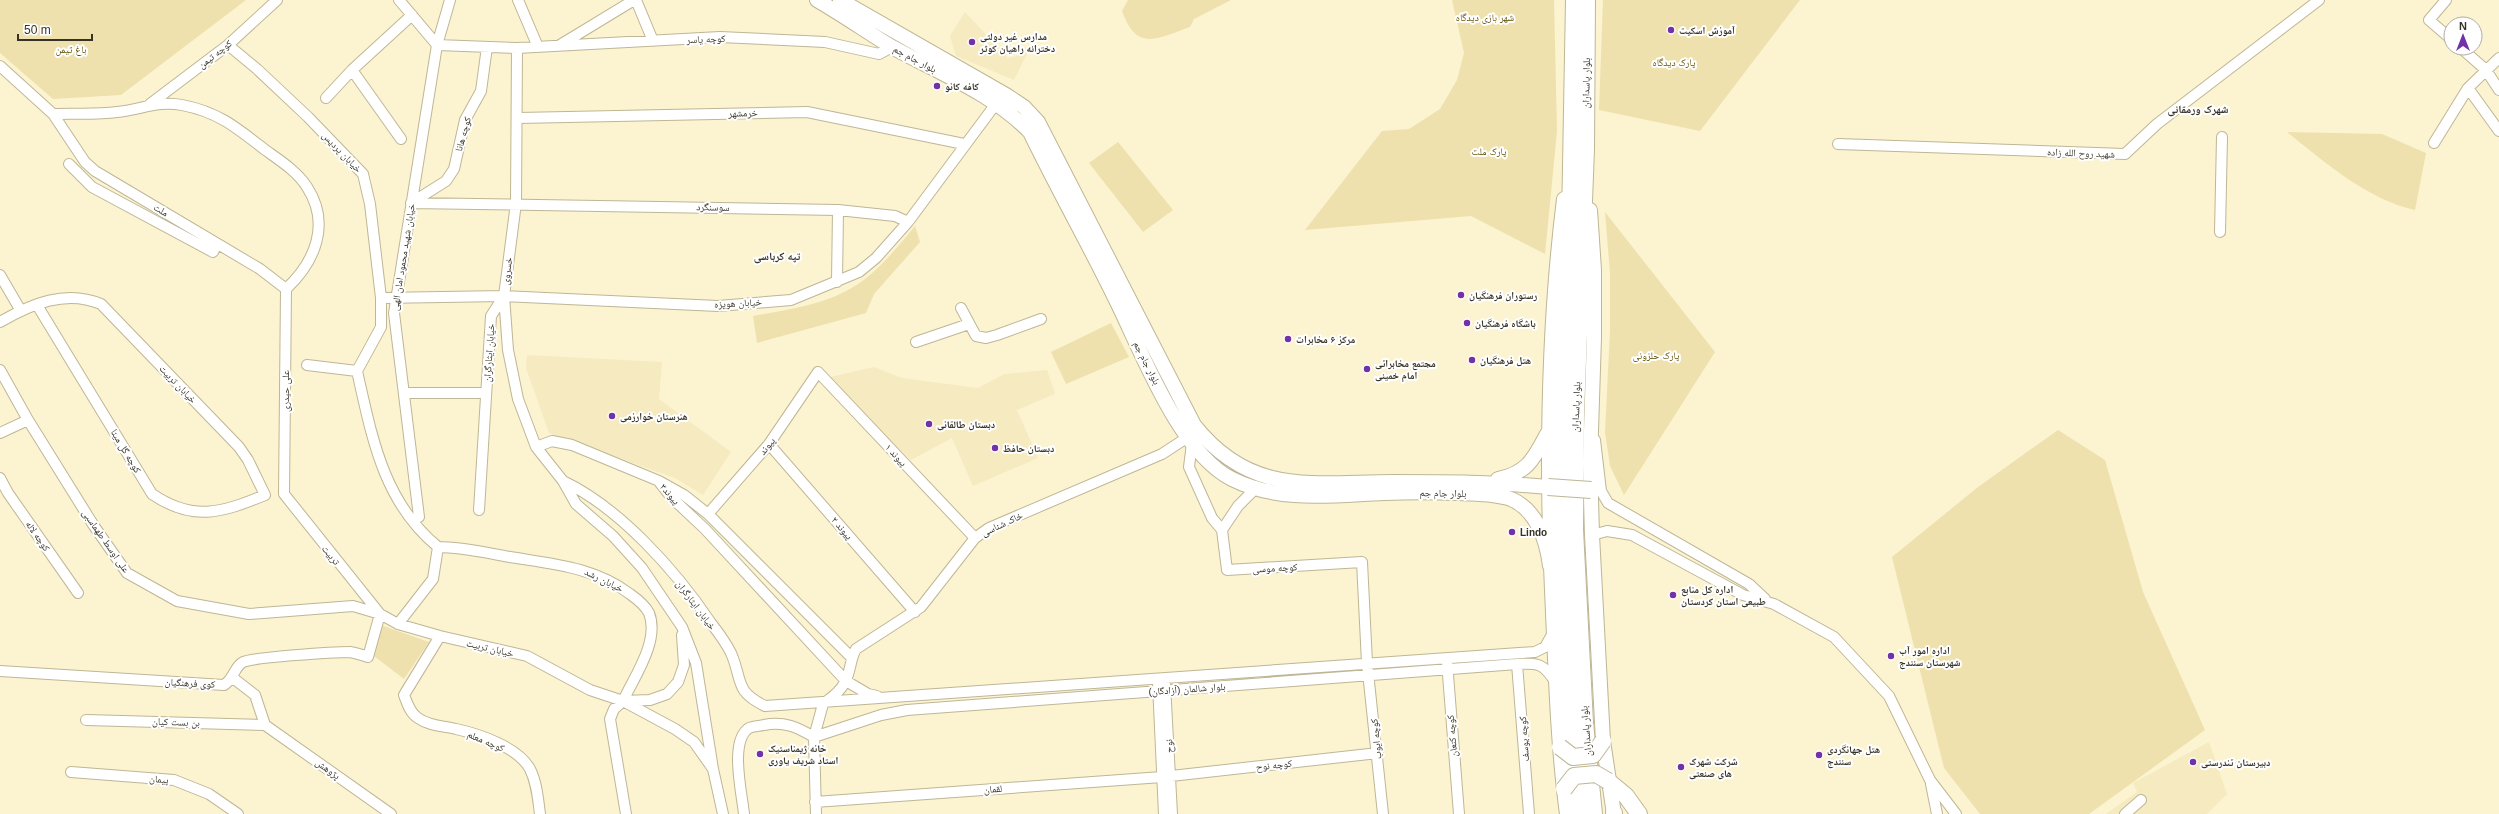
<svg xmlns="http://www.w3.org/2000/svg" width="2499" height="814" font-family="Arial,'Noto Naskh Arabic',sans-serif">
<rect width="100%" height="100%" fill="#fcf3d1"/>
<path fill="#f5eac0" d="M965 12 1008 58 1017 56 1026 47 1028 52 1014 80 956 56 950 36Z
M527 355 662 362 659 399 731 452 703 495 675 478 549 433 526 368Z
M874 367 902 378 978 388 1004 374 1047 370 1055 394 1017 410 1038 458 973 486 952 438 911 460 845 397 830 377Z
M2209 742 2227 794 2207 814H2106L2137 792 2133 783Z"/>
<path fill="#eee1ae" d="M0 0H246L121 95 53 99 0 53Z
M1128 0H1231L1194 19 1190 27C1158 38 1137 53 1122 11Z
M1452 0H1554L1557 131 1545 254 1471 216 1305 230 1382 131 1409 129 1440 109 1457 80 1464 53Z
M1603 0H1800L1700 131 1599 110Z
M2287 132 2382 134 2426 153 2415 210C2368 200 2323 161 2287 132Z
M1118 142 1173 210 1143 232 1089 163Z
M1605 212 1715 352 1624 495 1610 466 1605 432 1610 331V273Z
M915 226 920 242 874 294 866 313 757 343 753 316C784 310 818 306 846 291 874 277 895 250 915 226Z
M1111 323 1129 357 1066 384 1051 352Z
M2058 430 2105 460 2143 592 2205 730 2089 814H1980L1944 768 1892 557 1978 487Z
M378 624 429 642 404 679 370 653Z"/>
<g fill="none" stroke-linecap="round" stroke-linejoin="round">
<g stroke="#beb695" stroke-width="12">
<path id="street" d="M399 0 437 45
M518 0 538 47
M636 0 653 41
M2446 0 2429 20 2451 39
M228 45 257 69 308 117 363 174 370 204 381 298
M437 45 517 48 720 37 825 42 879 54 892 47
M560 45 634 0
M517 48 516 203 504 296 508 350 518 399 536 447 563 481 576 504 613 536 642 568 682 627 696 663 713 769 723 814
M2461 48 2486 70 2499 90
M0 66 53 114 85 162 95 171 260 269 286 289
M352 70 401 139
M2468 88 2499 131
M326 98 352 70 412 15
M150 104 228 45 277 0
M53 114C74 113 96 115 117 112 140 110 158 100 182 105 218 112 236 127 264 149 279 160 297 171 307 187 331 224 315 262 286 289
M518 118 807 112 964 144
M2434 143 2468 88 2499 58
M1838 144 2125 154 2157 124 2319 0
M69 164 92 187 213 252 217 244
M411 203 838 210 895 216 908 222
M411 203 446 181 454 169 465 120 481 91 487 47
M2220 232 2222 137
M0 275 21 311
M837 282 838 210
M961 308 976 336 986 338 997 335 1041 319
M0 322C31 304 66 289 101 304L239 447 248 460 265 495C221 513 193 522 152 494L37 305
M916 342 969 324
M307 365 357 371
M0 370 28 420 94 526 127 573 177 601 249 614 353 606 380 614 398 624 440 636 527 656 590 690 623 701 675 729 694 742 713 769
M404 393H486
M0 433 28 420
M1595 440 1601 491 1608 503 1749 584 1765 599
M1192 443 1189 467 1212 518 1222 530 1227 570 1362 562 1367 663 1383 814
M769 444 915 612
M536 447 552 441 572 445 659 481 684 495 708 514 851 657
M0 478 8 493 78 593
M563 481C620 508 676 571 711 623 718 632 726 643 731 653 743 681 734 691 765 706L1535 652 1545 647 1553 633
M660 483 672 498 705 529 846 681 868 694 877 696
M479 510 491 316 504 296
M708 514 769 444 818 372 975 538
M419 517 394 313 437 45 450 0
M1222 530 1238 506 1256 488
M1592 535 1607 531 1632 535 1743 595 1774 604 1834 637 1889 696 1930 780 1956 814
M438 547C383 502 372 437 357 371L381 327V298L504 296 718 306 791 300 859 272 876 258 908 222 995 105
M398 624 433 579 438 547C463 547 487 553 510 557 553 564 594 567 630 594 637 599 645 605 649 613 660 641 634 677 623 701
M440 636 404 695C407 703 410 713 418 718 429 726 444 726 456 729 479 734 518 747 530 769 537 783 538 799 540 814
M1447 662 1459 814
M1517 664 1529 814
M0 671 224 685C234 679 234 667 243 662 255 657 334 652 350 652 356 653 362 655 368 657L380 614 284 494 286 289
M233 678 255 695 265 725
M1158 684 1164 814
M1165 684 1172 814
M823 704C832 697 840 692 845 682 851 671 850 659 856 649L921 607 975 538 989 528 1162 454 1188 437
M86 720 265 725
M265 725 391 814
M71 772 174 780 209 794 238 814
M1931 784 1937 814
M815 802 1162 777 1378 753
M626 814 610 719 614 709 623 701 650 700 667 694 678 682 684 665 682 635
M744 814C742 793 729 741 749 728 753 726 760 726 764 725 784 721 797 727 814 737L881 715 907 710 1517 664C1539 663 1543 663 1556 683
M816 814 814 737 823 704
M2125 814 2141 800"/>
</g>
<g stroke="#beb695" stroke-width="16">
<path id="secondary" d="M817 0C843 15 867 32 892 47 939 73 992 93 1030 132 1058 190 1090 246 1118 304 1143 355 1180 453 1232 479 1280 503 1333 495 1384 493 1409 492 1433 492 1458 493 1475 494 1494 493 1511 499 1537 510 1547 541 1550 566
M840 0 1006 95 1024 107 1038 122 1194 425C1251 497 1313 482 1393 482 1445 482 1496 482 1548 487
M1564 199C1547 336 1546 475 1553 613 1556 680 1558 747 1567 814
M1590 210 1594 270V337L1590 462 1592 535 1603 741 1614 814
M1498 479C1528 473 1534 458 1547 434"/>
</g>
<g stroke="#beb695" stroke-width="18">
<path id="primary" d="M1574 0 1569 277 1562 412V530L1571 724 1580 814
M1587 0 1586 149 1576 412 1575 530 1585 723 1594 814
M1608 781 1626 796 1639 814
M1614 813V814"/>
</g>
<use href="#street" stroke="#fff" stroke-width="10"/>
<use href="#secondary" stroke="#fff" stroke-width="14"/>
<use href="#primary" stroke="#fff" stroke-width="16"/>
<g stroke="#beb695" stroke-width="18" stroke-linecap="butt">
<path id="primary-bridge" d="M1548 487 1591 490
M1560 747 1573 757 1593 755 1603 741
M1564 789 1574 776 1596 774 1608 781"/>
</g>
<use href="#primary-bridge" stroke="#fff" stroke-width="16"/>
</g>
<g fill="#7132a7" stroke="#fff" stroke-width="1.5">
<circle cx="1671" cy="30" r="4"/>
<circle cx="972" cy="42" r="4"/>
<circle cx="937" cy="86" r="4"/>
<circle cx="1461" cy="295" r="4"/>
<circle cx="1467" cy="323" r="4"/>
<circle cx="1288" cy="339" r="4"/>
<circle cx="1472" cy="360" r="4"/>
<circle cx="1367" cy="369" r="4"/>
<circle cx="612" cy="416" r="4"/>
<circle cx="929" cy="424" r="4"/>
<circle cx="995" cy="448" r="4"/>
<circle cx="1512" cy="532" r="4"/>
<circle cx="1673" cy="595" r="4"/>
<circle cx="1891" cy="656" r="4"/>
<circle cx="760" cy="754" r="4"/>
<circle cx="1819" cy="755" r="4"/>
<circle cx="2193" cy="762" r="4"/>
<circle cx="1681" cy="767" r="4"/>
</g>
<g text-anchor="middle" dominant-baseline="central" stroke-width="4" stroke-linejoin="round" paint-order="stroke">
<g font-size="10" fill="#605005" stroke="#fff">
<text x="1485" y="17">شهر بازی دیدگاه</text>
<text x="71" y="49">باغ تیمن</text>
<text x="1674" y="62">پارک دیدگاه</text>
<text x="1489" y="151">پارک ملت</text>
<text x="1656" y="355">پارک حلزونی</text>
</g>
<g font-size="10" font-weight="bold" fill="#363326" stroke="#fff" text-anchor="start">
<text x="1679" y="30">آموزش اسکیت</text>
<text x="980" y="36">مدارس غیر دولتی<tspan x="980" dy="12">دخترانه راهیان کوثر</tspan></text>
<text x="945" y="86">کافه کانو</text>
<text x="1469" y="295">رستوران فرهنگیان</text>
<text x="1475" y="323">باشگاه فرهنگیان</text>
<text x="1296" y="339">مرکز ۶ مخابرات</text>
<text x="1480" y="360">هتل فرهنگیان</text>
<text x="1375" y="363">مجتمع مخابراتی<tspan x="1375" dy="12">امام خمینی</tspan></text>
<text x="620" y="416">هنرستان خوارزمی</text>
<text x="937" y="424">دبستان طالقانی</text>
<text x="1003" y="448">دبستان حافظ</text>
<text x="1520" y="532">Lindo</text>
<text x="1681" y="589">اداره کل منابع<tspan x="1681" dy="12">طبیعی استان کردستان</tspan></text>
<text x="1899" y="650">اداره امور آب<tspan x="1899" dy="12">شهرستان سنندج</tspan></text>
<text x="768" y="748">خانه ژیمناستیک<tspan x="768" dy="12">استاد شریف یاوری</tspan></text>
<text x="1827" y="749">هتل جهانگردی<tspan x="1827" dy="12">سنندج</tspan></text>
<text x="1689" y="761">شرکت شهرک<tspan x="1689" dy="12">های صنعتی</tspan></text>
<text x="2201" y="762">دبیرستان تندرستی</text>
</g>
<g font-size="10" fill="#363326" stroke="#fff">
<text transform="translate(706 39) rotate(-2)">کوچه یاسر</text>
<text transform="translate(215 54) rotate(-38)">کوچه تیمن</text>
<text transform="translate(915 59) rotate(28)">بلوار جام جم</text>
<text transform="translate(1586 83) rotate(-89)">بلوار پاسداران</text>
<text transform="translate(743 113) rotate(-1)">خرمشهر</text>
<text transform="translate(463 134) rotate(-74)">کوچه هانا</text>
<text transform="translate(342 152) rotate(46)">خیابان پردیس</text>
<text transform="translate(2081 153) rotate(2)">شهید روح الله زاده</text>
<text transform="translate(713 207) rotate(1)">سوسنگرد</text>
<text transform="translate(161 210) rotate(31)">ملت</text>
<text transform="translate(403 257) rotate(-81)">خیابان شهید محمود امان الهی</text>
<text transform="translate(507 271) rotate(-82)">خسروی</text>
<text transform="translate(738 303) rotate(-3)">خیابان هویزه</text>
<text transform="translate(489 353) rotate(-86)">خیابان ایثارگران</text>
<text transform="translate(1147 363) rotate(63)">بلوار جام جم</text>
<text transform="translate(178 384) rotate(46)">خیابان تربیت</text>
<text transform="translate(285 391) rotate(-90)">علی حیدری</text>
<text transform="translate(1576 407) rotate(-88)">بلوار پاسداران</text>
<text transform="translate(767 446) rotate(-51)">پیوند</text>
<text transform="translate(126 451) rotate(59)">کوچه گل مینا</text>
<text transform="translate(896 455) rotate(47)">پیوند ۱</text>
<text transform="translate(1443 493) rotate(1)">بلوار جام جم</text>
<text transform="translate(670 494) rotate(49)">پیوند۳</text>
<text transform="translate(1002 524) rotate(-25)">خاک شناسی</text>
<text transform="translate(842 528) rotate(49)">پیوند ۲</text>
<text transform="translate(38 536) rotate(55)">کوچه لاله</text>
<text transform="translate(106 541) rotate(55)">علی اوسط طهماسبی</text>
<text transform="translate(331 555) rotate(51)">تربیت</text>
<text transform="translate(1275 568) rotate(-3)">کوچه موسی</text>
<text transform="translate(604 580) rotate(26)">خیابان رشد</text>
<text transform="translate(696 605) rotate(53)">خیابان ایثارگران</text>
<text transform="translate(490 648) rotate(13)">خیابان تربیت</text>
<text transform="translate(190 683) rotate(3)">کوی فرهنگیان</text>
<text transform="translate(1187 689) rotate(-4)">بلوار شالمان (آزادگان)</text>
<text transform="translate(176 722) rotate(2)">بن بست کیان</text>
<text transform="translate(1586 731) rotate(-95)">بلوار پاسداران</text>
<text transform="translate(1452 736) rotate(-95)">کوچه کنعان</text>
<text transform="translate(1376 739) rotate(-96)">کوچه ایوب</text>
<text transform="translate(1524 739) rotate(-94)">کوچه یوسف</text>
<text transform="translate(486 741) rotate(23)">کوچه معلم</text>
<text transform="translate(1169 746) rotate(-93)">نوح</text>
<text transform="translate(1274 765) rotate(-6)">کوچه نوح</text>
<text transform="translate(328 769) rotate(36)">پژوهش</text>
<text transform="translate(159 779) rotate(4)">پیمان</text>
<text transform="translate(993 789) rotate(-4)">لقمان</text>
</g>
<g font-size="11" font-weight="bold" fill="#363326" stroke="#fff">
<text x="2198" y="109">شهرک ورمقانی</text>
<text x="777" y="256">تپه کرباسی</text>
</g>
</g>
<g transform="translate(2463 36)"><circle r="19" fill="#ffffff" stroke="#afada8"/>
<path d="M0-3L7 15L0 10L-7 15Z" fill="#7132a7"/>
<text y="-6" font-size="11" font-weight="bold" text-anchor="middle" fill="#363326">N</text>
</g>
<path d="M18 34v6h74v-6" fill="none" stroke="#363326" stroke-width="2"/>
<text x="24" y="34" font-size="12" fill="#363326" stroke="#ffffff" stroke-width="3" paint-order="stroke">50 m</text>
</svg>
